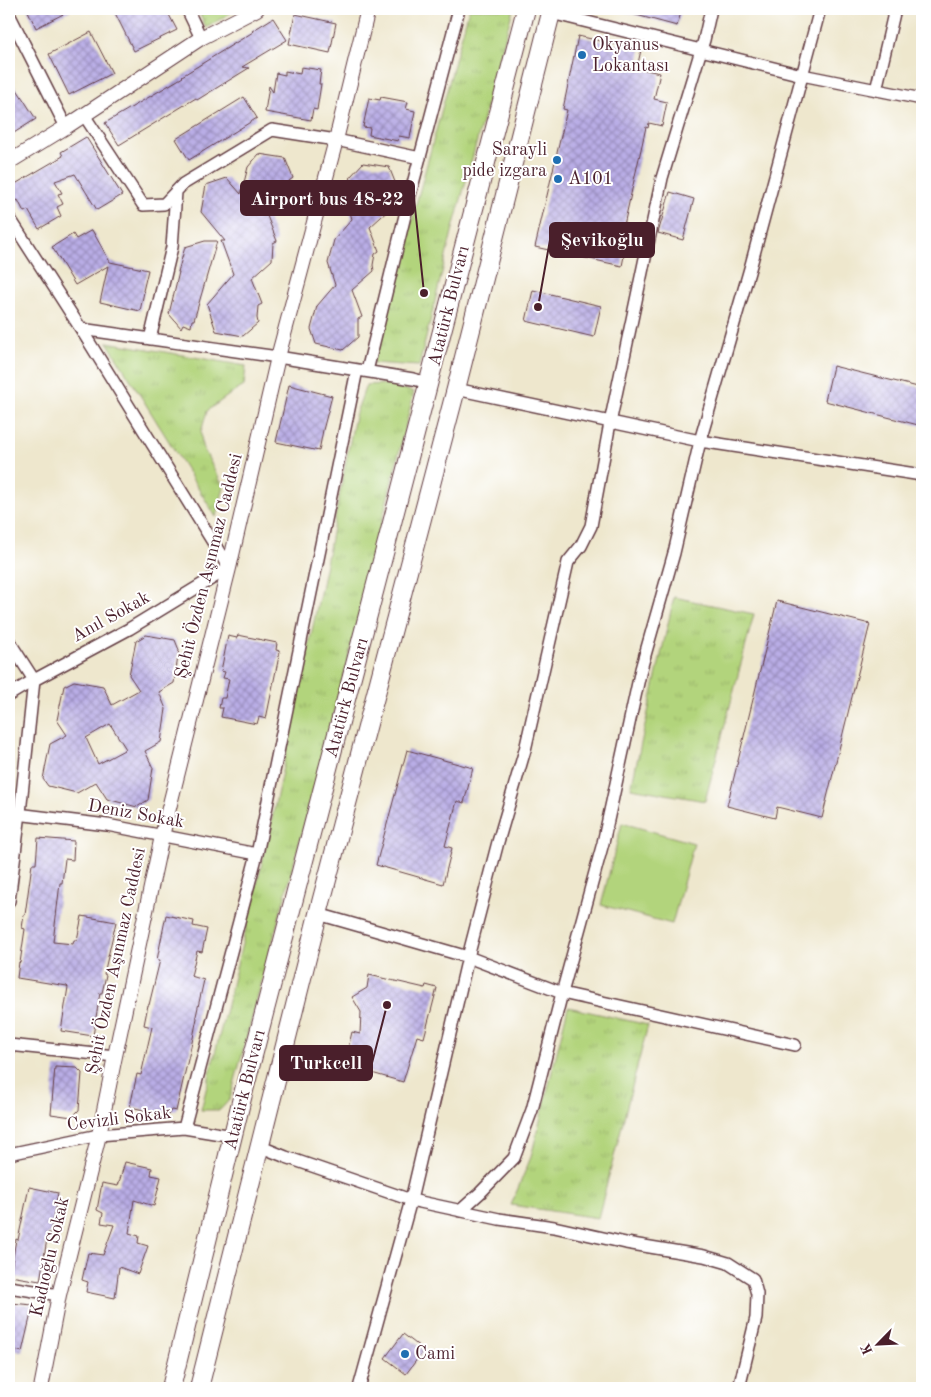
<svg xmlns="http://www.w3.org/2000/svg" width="931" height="1397" font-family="'Old Standard TT',serif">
<defs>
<pattern id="park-tufts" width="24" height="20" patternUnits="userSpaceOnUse" patternTransform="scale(1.25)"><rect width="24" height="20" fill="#b2d47c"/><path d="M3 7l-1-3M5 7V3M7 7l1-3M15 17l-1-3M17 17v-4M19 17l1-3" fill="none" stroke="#9bb66b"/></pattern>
<pattern id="building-cross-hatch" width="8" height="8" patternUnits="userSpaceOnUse" patternTransform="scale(1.25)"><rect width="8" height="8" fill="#b9ade6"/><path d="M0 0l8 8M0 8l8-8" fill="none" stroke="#988cbb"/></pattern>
</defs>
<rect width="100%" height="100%" fill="#fff"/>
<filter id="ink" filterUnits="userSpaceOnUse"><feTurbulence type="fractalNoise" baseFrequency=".02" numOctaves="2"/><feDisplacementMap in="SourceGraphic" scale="10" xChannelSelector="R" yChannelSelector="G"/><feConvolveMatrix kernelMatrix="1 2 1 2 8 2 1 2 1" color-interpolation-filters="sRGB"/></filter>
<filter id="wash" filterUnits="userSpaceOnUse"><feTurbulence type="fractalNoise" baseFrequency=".0096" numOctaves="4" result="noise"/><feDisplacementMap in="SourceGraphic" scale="20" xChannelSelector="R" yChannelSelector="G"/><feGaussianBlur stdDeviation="1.12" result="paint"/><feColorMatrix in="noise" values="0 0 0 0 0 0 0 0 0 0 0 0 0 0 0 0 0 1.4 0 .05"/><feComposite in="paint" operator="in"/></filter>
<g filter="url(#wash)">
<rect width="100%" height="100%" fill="#eee7cd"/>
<path fill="#b2d47c" stroke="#7e7a54" d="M622 823 694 843 672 924 601 905Z"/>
<path fill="url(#park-tufts)" stroke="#7e7a54" d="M198 9H237L206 28Z
M469 9H513L452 232 419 366 373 363Z
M107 342 246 366 244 386 229 395 207 411 201 432 202 446 224 488 216 517Z
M386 384 414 392 334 714 230 1099 220 1110H201L266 847 323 579 355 416 366 385Z
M674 597 754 614 705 801 631 788Z
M568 1007 648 1025 598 1218 511 1205 531 1157Z"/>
<g id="blocks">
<path fill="url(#building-cross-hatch)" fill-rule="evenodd" d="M27 9H73L36 28Z
M113 9H166L177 30 134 51Z
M625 9H682L677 26 625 12Z
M295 14 336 23 330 53 289 44Z
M273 18 287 40 242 67 249 68 197 100 196 98 119 145 105 123 183 77 182 76 253 32 252 31Z
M91 32 112 73 69 95 49 54Z
M578 36 641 50 637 68 660 73 654 99 667 102 662 126 649 123 648 128 646 127 622 234 628 236 622 266 535 247 567 110 563 109Z
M301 67 321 70 319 84H321L317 110 313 109 311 120 265 112 269 86 273 92 276 73 285 75V71L300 74Z
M9 77 36 119 9 136Z
M244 97 257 118 189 160 176 139Z
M381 97 408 102 406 109 415 111 410 138 399 136 398 141 369 135 370 128 363 127 369 98 380 100Z
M86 137 122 195 97 210 75 174 55 181 62 193 58 194 63 204 57 207 61 216 39 229 28 210 24 212 18 200 14 202 11 196 10 187 63 156 61 152Z
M259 154 285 158 293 178 289 181 288 198 267 216 277 241 273 243 272 260 252 278 262 304 258 306 257 318 258 323 243 336 216 331 207 304 233 274 221 241H225L201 212 206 185 227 178 241 194 248 167Z
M363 163 389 167 397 187 393 190 392 207 370 227 379 251 375 254 373 265 374 271 352 290 362 317 358 319V337L343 350 316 344 311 329 317 306 335 285 328 263 334 240 352 219 346 199 351 176Z
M670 192 694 199 683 240 658 233Z
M92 230 110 262 148 270 143 291 144 292 140 311 100 302 108 266 75 285 52 247 73 234 76 239Z
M205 241H217L194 320H192L191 327 183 324 181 328 169 314 179 272H178L185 247Z
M533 290 601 306 594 337 526 321Z
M833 366 922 388V426L825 401Z
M289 385 332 396 323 430 319 451 276 442Z
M777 601 870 624 822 818 777 807 775 818 727 806Z
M146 635 175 640 179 650 174 683 159 692 166 709 161 742 145 751 153 768 148 800 137 807 107 799 96 782 77 793 48 786 43 779 50 744 67 735 57 720 64 686 74 681 103 686 112 705 139 690 129 675 136 641ZM110 724 126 749 98 764 86 738Z
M238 635 277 643 276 650 280 651 266 719 259 717 257 724 221 717 223 708H219L221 698H225L229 679 223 678 225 672 221 671 228 636 237 638Z
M407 750 473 768 464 803 457 801 445 846 452 848 443 884 376 865Z
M38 838 74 841 73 860 65 859 62 883H60L53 942 73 944 74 940H77L82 916 116 922 104 974 106 975 102 993H100L93 1036 61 1031 68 987 67 986 17 978 19 962 20 963 25 929 22 928 24 915H25L32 864H36Z
M166 915 194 921 193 926 207 929 202 952 197 951 191 976 204 980 196 1016 197 1018 193 1038 176 1111 171 1110 168 1115 130 1107 137 1074 141 1075 152 1027 144 1025 148 1005H149L160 960H157Z
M369 975 425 988 426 985 437 988 424 1038 417 1036 403 1082 344 1065 352 1032 360 1034 361 1012 352 997 367 988Z
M55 1067 77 1068 82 1073 79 1110 72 1117 51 1114Z
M125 1162 152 1168 151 1175 161 1177 154 1206 134 1200 129 1233 139 1236 138 1243 148 1246 138 1274 119 1267 115 1298 86 1292 88 1282 82 1280 88 1253 103 1255 114 1225 101 1223 103 1213 97 1210 102 1183 118 1186Z
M29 1187 58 1193 50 1234 48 1233 40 1281 10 1276 16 1239 18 1240Z
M11 1303 33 1305 22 1352 9 1348V1311Z
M403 1334 424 1350 406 1374 385 1358Z"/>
</g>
</g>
<g filter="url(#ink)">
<use href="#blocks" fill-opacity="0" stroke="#633d43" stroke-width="1"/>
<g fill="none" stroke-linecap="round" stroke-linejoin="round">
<g stroke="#633d43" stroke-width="14">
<path id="minor" d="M187 9 201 38
M551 13 802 75 922 99
M9 14 66 127
M876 90 895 9
M84 115 143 205 164 204 183 184 272 130 336 140 420 158
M9 217 81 329 229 568 129 629 34 680 9 695
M81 329 278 357 413 379 429 383
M150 339 172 247 176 192
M367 371 410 195 459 9
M456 389 700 441 922 475
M9 641 34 680 20 813 9 901
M9 813 107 825 257 854
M318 914 468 957 562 993 795 1045
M9 1045 115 1056
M184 1128 257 854 357 370
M259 1146 286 1157 411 1200 499 1219 554 1227 626 1243 704 1256 728 1263 753 1279 757 1294 756 1318 739 1388
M9 1154 99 1135 184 1128 233 1136
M460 1211 480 1193 514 1158 532 1110 562 993 603 843 641 669 674 553 700 441 751 265 820 9
M9 1287 59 1295
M359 1388 411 1200 468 957 498 842 525 750 568 562 581 546 591 526 610 423 662 178 704 40 711 9"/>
</g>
<g stroke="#633d43" stroke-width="16">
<path id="tertiary" d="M9 162 66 127 201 38 257 9
M41 1388 59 1295 99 1135 115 1056 162 836 229 568 278 357 336 140 368 9"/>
</g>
<g stroke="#633d43" stroke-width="20">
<path id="primary" d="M171 1388 242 1098 526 9
M199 1388 318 914 456 389 552 9"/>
</g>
<use href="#minor" stroke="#fff" stroke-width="11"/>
<use href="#tertiary" stroke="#fff" stroke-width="14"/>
<use href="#primary" stroke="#fff" stroke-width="18"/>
</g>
</g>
<g fill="#1f6fb2" stroke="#fff" stroke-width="2">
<circle cx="582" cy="55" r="5"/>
<circle cx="557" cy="160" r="5"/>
<circle cx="558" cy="179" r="5"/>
<circle cx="405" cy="1354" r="5"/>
</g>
<g text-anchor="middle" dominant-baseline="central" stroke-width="4" stroke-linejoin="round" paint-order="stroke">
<g font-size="18" fill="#4a1f2b" stroke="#fff" text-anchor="start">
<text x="592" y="45">Okyanus<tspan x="592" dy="21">Lokantası</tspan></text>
<text x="547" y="150" text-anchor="end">Sarayli<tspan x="547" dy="21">pide izgara</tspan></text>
<text x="568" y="179">A101</text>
<text x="415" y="1354">Cami</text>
</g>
<g font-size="18" fill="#4a1f2b" stroke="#fff">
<text transform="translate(449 306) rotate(-76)">Atatürk Bulvarı</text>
<text transform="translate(209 566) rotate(-76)">Şehit Özden Aşınmaz Caddesi</text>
<text transform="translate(111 617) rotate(-29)">Anıl Sokak</text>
<text transform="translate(347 698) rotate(-75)">Atatürk Bulvarı</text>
<text transform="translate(136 814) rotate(10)">Deniz Sokak</text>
<text transform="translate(116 961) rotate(-78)">Şehit Özden Aşınmaz Caddesi</text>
<text transform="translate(245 1090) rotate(-76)">Atatürk Bulvarı</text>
<text transform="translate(119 1119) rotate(-7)">Cevizli Sokak</text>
<text transform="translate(50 1257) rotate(-77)">Kadıoğlu Sokak</text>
</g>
</g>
<path fill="none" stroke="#4a1f2b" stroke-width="2" d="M424 293L414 198M538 307L550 240M387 1005L372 1063"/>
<g fill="#4a1f2b" stroke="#fff" stroke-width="2">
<circle cx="424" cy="293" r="5"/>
<circle cx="538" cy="307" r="5"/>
<circle cx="387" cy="1005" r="5"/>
</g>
<g fill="#4a1f2b" stroke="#4a1f2b" stroke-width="2">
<rect x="241" y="181" width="173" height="34" rx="5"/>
<rect x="550" y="223" width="104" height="34" rx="5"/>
<rect x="280" y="1046" width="92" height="34" rx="5"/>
</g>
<g font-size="19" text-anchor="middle" font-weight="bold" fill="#fff">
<text x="327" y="205">Airport bus 48-22</text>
<text x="602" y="246">Şevikoğlu</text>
<text x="326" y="1069">Turkcell</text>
</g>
<rect width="931" height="1397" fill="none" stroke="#fff" stroke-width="30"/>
<g transform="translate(878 1344) rotate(246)" stroke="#ffffff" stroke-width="4" paint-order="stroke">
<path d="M0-4L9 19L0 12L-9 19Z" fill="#4a1f2b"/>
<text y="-8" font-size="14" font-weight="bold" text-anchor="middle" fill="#4a1f2b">K</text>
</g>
</svg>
